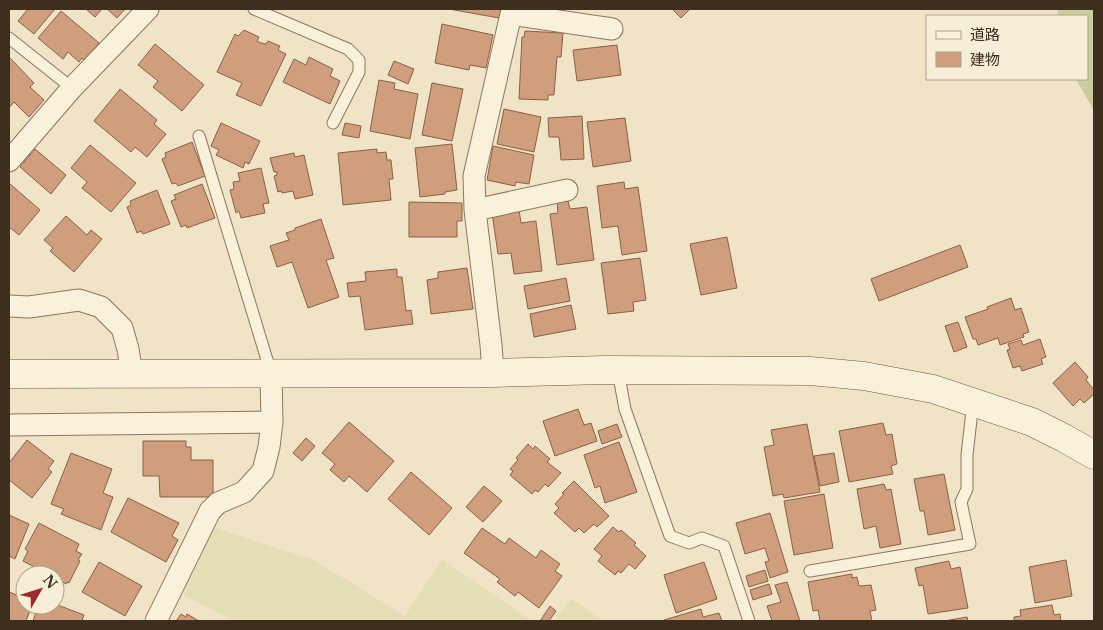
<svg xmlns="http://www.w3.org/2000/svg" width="1103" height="630" font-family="'Libre Baskerville','Noto Sans JP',serif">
<rect width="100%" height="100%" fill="#f0e4c8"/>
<path fill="#e6deb5" d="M215 528 314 560 405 616 442 560 532 621H234L185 596 184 581Z
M571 599 604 621H554Z"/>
<path fill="#c9cf9b" d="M1057 9H1094V111L1076 79H1087V16H1058Z"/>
<path fill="#cf9f7d" stroke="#8d5f41" d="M28 9H55L34 34 18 21Z
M86 9H102L95 17Z
M107 9H125L117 18Z
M449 9H501L499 18Z
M672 9H690L681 18Z
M61 11 99 43 85 61 82 58 79 62 68 52 63 59 38 38Z
M442 24 493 35 486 68 470 65 469 70 435 63Z
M244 30 259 37 257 41 261 43 266 44 268 41 280 46 278 50 286 54 261 106 236 95 242 83 217 72 235 34 238 36Z
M525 31 563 33 561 57H557L554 95H548V100L519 99 522 37H524Z
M155 44 204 85 182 111 153 87 158 81 138 65Z
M617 45 621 75 577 81 573 50Z
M9 57 34 83 30 87 44 100 29 117 14 102 9 108Z
M309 57 333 69 330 76 340 81 330 104 283 82 294 59 306 65Z
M394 61 414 69 408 84 388 75Z
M379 80 395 83 394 89 418 94 410 139 370 131Z
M432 83 463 89 452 141 422 135Z
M120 89 157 120 154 124 166 134 147 157 135 147 131 152 94 121Z
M504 109 541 117 534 152 497 144Z
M582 116 584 159 561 160 559 137H549L548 118Z
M625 118 631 161 593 167 587 122Z
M221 123 260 141 249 164 245 162 243 168 216 155 219 150 211 146Z
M345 123 361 126 359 138 342 135Z
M192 142 205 176 178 186 176 183 172 184 162 159 166 157 165 153Z
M452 144 457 190 445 192V194L420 197 415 148Z
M90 145 136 183 111 212 82 188 87 182 71 168Z
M493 146 534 155 529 184 516 182 515 186 487 180Z
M35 149 66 175 51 194 20 167Z
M377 149V153L386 152 387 160H391L393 179H389L391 200 343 205 338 153Z
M294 153 295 157 304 155 313 195 295 199 293 191 282 193 281 191 278 192 274 176 277 175V172H274L270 158Z
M261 168 269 203 263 204 265 213 241 218 239 211 236 213 230 190 234 189 233 182 240 181 238 173Z
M624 182 625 189 638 187 647 251 622 255 618 226 602 228 597 186Z
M9 183 40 210 19 235 9 227Z
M202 184 215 218 187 228 186 225 181 227 171 201 176 199 174 195Z
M157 190 170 224 143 234 141 231 137 233 127 207 131 205 130 201Z
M568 201 570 209 587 207 594 260 557 265 550 214 558 213 557 202Z
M409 202 462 203V221H457V237H409Z
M519 210 521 223 536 221 542 271 514 274 511 253 498 254 492 213Z
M66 216 87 235 91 230 102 239 74 272 50 251 53 248 44 240Z
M321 219 334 258 326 260 339 297 308 308 292 262 277 267 270 246 289 240 286 233 295 230V228Z
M727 237 737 288 701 295 690 244Z
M960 245 968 267 879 301 871 279Z
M640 258 646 300 633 302 634 311 608 314 601 263Z
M467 268 473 309 431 314 427 280 438 278V272Z
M397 269V277H402L406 311 411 310 413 324 365 330 360 296 349 297 347 283 366 281 365 272Z
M566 278 570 301 528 309 524 286Z
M1011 298 1015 310 1021 308 1029 332 1023 334 1024 337 1000 345 998 338 978 345 976 339H973L965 317 988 309 987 307Z
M571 305 576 329 534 337 530 314Z
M958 322 967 347 954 352 945 326Z
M1040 339 1046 357 1041 359 1043 364 1022 371 1020 366 1013 368 1007 350 1010 349 1008 344 1021 340 1023 345Z
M1075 362 1088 377 1086 380 1094 390V394L1084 403 1080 399 1073 406 1053 383Z
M578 409 584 425 591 423 597 441 555 456 543 421Z
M349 422 394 461 367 492 349 476 344 482 330 470 335 464 322 453Z
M883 423 886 435 892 434 897 464 891 466 893 474 849 482 839 431Z
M617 424 622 437 602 444 598 431Z
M807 424 820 492 784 498 783 494 773 496 764 447 774 445 771 430Z
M306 438 315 446 302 461 293 453Z
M27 440 54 461 48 469 52 472 32 498 9 480V463Z
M143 441H186V447H191V460H213V497H160L159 476H143Z
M619 442 637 492 605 503 600 486 595 488 584 455Z
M528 444 533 449 535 446 550 459 547 462 561 473 548 487 545 484 538 492 535 490 532 494 510 475 513 471 510 469 518 460 516 458Z
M71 453 112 469 103 493 113 497 101 530 61 514 64 509 51 504Z
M834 453 839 482 820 486 814 456Z
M411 472 452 508 429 535 388 499Z
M944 474 955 530 928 535 924 511H920L914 479Z
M574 481 609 516 597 527 594 524 584 533 579 528 575 532 554 513 559 508 555 504 564 494 562 493Z
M884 484 886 490 891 489 901 544 880 548 876 526 864 529 857 489Z
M484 486 502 501 483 522 466 507Z
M824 494 833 548 794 555 784 501Z
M128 498 179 523 172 536 178 540 166 562 111 532Z
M770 513 788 572 770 578 765 562 769 561 765 548 745 554 736 523Z
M9 515 29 524 15 559 9 556Z
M39 523 79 544 76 551 82 554 78 560 80 561 69 583 67 582 66 584 55 578V575H49L23 561 28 551 25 549Z
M613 527 619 532 621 530 636 543 634 545 646 556 635 569 629 564 621 573 618 571 615 575 598 561 602 556 594 549Z
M482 528 505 544 509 538 536 558 541 550 560 564 555 571 562 576 539 608 518 592 515 596 497 582 500 579 464 553Z
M1066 560 1072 596 1035 603 1029 567Z
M949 561 951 569 960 567 968 608 928 614 923 585 919 586 915 568Z
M99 562 142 586 125 616 82 592Z
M704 562 717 599 676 613 664 575Z
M765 570 768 581 749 587 746 576Z
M852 574V578L857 577 859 586 871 585 876 610 870 611 872 621H820L818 610 813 611 808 582Z
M787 582 800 621H772L767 606 781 602 775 585Z
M769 584 772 594 753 600 750 590Z
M9 592 25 598V605H32L26 621H9Z
M55 604 84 615 82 621H33L37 609 39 610 41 605Z
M1052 605 1054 615 1060 614 1061 621H1014V617L1021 616 1020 610Z
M550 606 556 611 549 621H540Z
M701 609 703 617 719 613 722 621H664V620Z
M181 614 186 617 187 614 199 621H176Z
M967 617 968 621H944Z"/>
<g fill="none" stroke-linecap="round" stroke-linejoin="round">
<g stroke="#8d765c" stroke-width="13">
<path id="lane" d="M254 9 348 49 359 60V72L333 123
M9 38 72 88
M199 136 271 373
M618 371 625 409 670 536 689 543 702 538 724 546 749 621
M810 571 970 544 961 502 967 489V455L973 402"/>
</g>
<g stroke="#8d765c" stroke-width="23">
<path id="street" d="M9 161 72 88 148 9
M475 210 474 176 511 14 612 29
M9 306 29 307 79 300 101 307 122 328 128 349 132 374
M493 373 491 345 475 210 567 190
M9 425 272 422
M156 621 210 511 218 503 244 492 263 471 269 447 272 422 271 373"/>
</g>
<g stroke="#6f573f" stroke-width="29">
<path id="secondary" d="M9 374 493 373 605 370 810 371 864 376 933 389 1032 422 1064 438 1094 455"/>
</g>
<use href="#lane" stroke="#faf1dc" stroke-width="11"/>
<use href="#street" stroke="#faf1dc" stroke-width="21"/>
<use href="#secondary" stroke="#faf1dc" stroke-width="28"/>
</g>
<rect width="1103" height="630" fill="none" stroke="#3d2e20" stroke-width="20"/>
<rect x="926" y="15" width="162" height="65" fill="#f7eed8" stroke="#ada18e"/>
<rect x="936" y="31" width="25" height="8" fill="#faf1dc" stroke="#ada18e"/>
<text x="970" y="40" font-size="15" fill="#3d2e20">道路</text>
<rect x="936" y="52" width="25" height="15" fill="#cf9f7d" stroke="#ada18e"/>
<text x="970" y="65" font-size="15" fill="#3d2e20">建物</text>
<g transform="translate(40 590) rotate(51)"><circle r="24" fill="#f7eed8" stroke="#ada18e"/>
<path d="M0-4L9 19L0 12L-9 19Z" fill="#9e2a2b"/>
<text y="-8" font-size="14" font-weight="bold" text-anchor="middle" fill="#3d2e20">N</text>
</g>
</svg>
